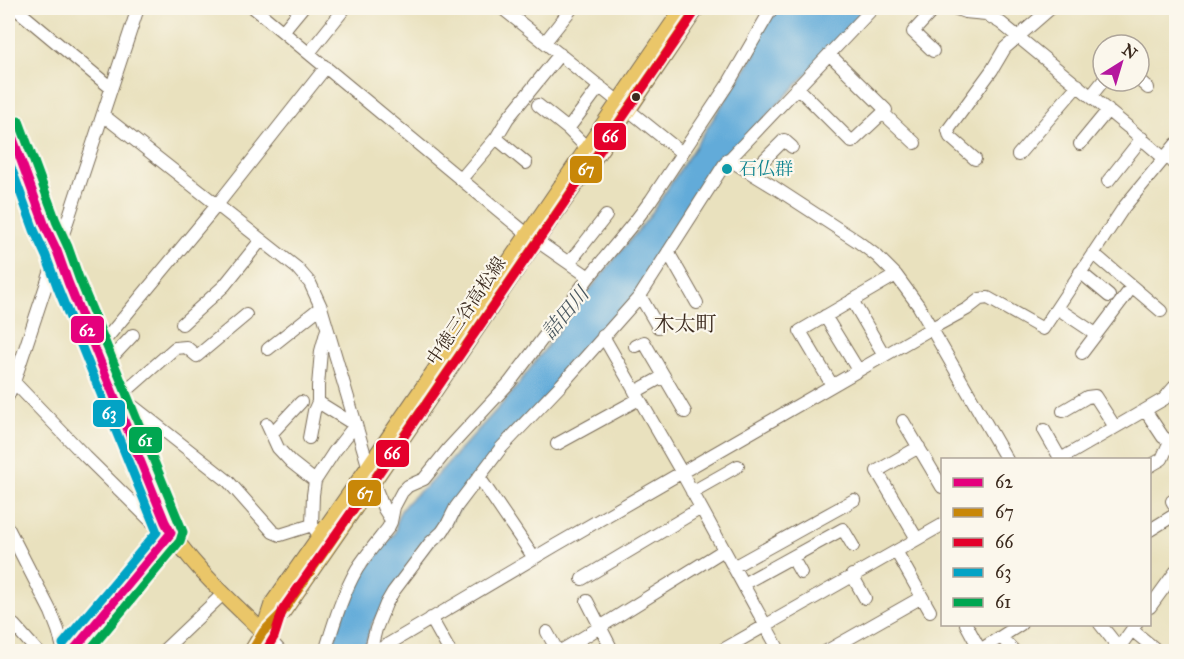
<svg xmlns="http://www.w3.org/2000/svg" width="1184" height="659" font-family="'IM FELL Great Primer','Noto Serif JP',serif">
<rect width="100%" height="100%" fill="#fbf7ec"/>
<filter id="ink" filterUnits="userSpaceOnUse"><feTurbulence type="fractalNoise" baseFrequency=".0167" numOctaves="2"/><feDisplacementMap in="SourceGraphic" scale="12" xChannelSelector="R" yChannelSelector="G"/><feConvolveMatrix kernelMatrix="1 2 1 2 8 2 1 2 1" color-interpolation-filters="sRGB"/></filter>
<filter id="wash" filterUnits="userSpaceOnUse"><feTurbulence type="fractalNoise" baseFrequency=".008" numOctaves="4" result="noise"/><feDisplacementMap in="SourceGraphic" scale="24" xChannelSelector="R" yChannelSelector="G"/><feGaussianBlur stdDeviation="1.35" result="paint"/><feColorMatrix in="noise" values="0 0 0 0 0 0 0 0 0 0 0 0 0 0 0 0 0 1.4 0 .05"/><feComposite in="paint" operator="in"/></filter>
<g filter="url(#wash)">
<rect width="100%" height="100%" fill="#e9e1be"/>
<path fill="#62abd9" stroke="#4e6a7c" stroke-width="1.5" d="M779 8H870L722 163 638 294 546 397 372 623 364 651 330 652C340 623 350 592 368 567 376 555 386 545 394 534 397 528 396 522 398 516 404 503 415 494 427 486L511 394 587 293 649 217 754 56 758 35Z"/>
<g fill="none" stroke-linecap="round" stroke-linejoin="round">
<path stroke="#62abd9" stroke-width="3" d="M1171 142 1176 134"/>
</g>
</g>
<g filter="url(#ink)">
<g fill="none" stroke-linecap="round" stroke-linejoin="round">
<g stroke="#786a56" stroke-width="14">
<path id="minor" d="M15 8 111 88
M254 8 527 234 589 277
M502 8 682 153
M954 8 965 12 986 14 1001 23 1128 127 1165 159
M283 31 302 8
M545 42 572 8
M933 51 913 32 935 8
M309 53 345 8
M1139 80 1148 88
M797 87 852 142 886 110 829 54
M1091 96 1103 81
M538 105 568 129 587 148
M883 113 915 143
M103 115 297 268 310 283 321 307 373 482 384 509 391 520
M568 129 600 86
M496 138 526 163
M1080 144 1108 110
M1018 155 1078 85
M1167 156 1176 165
M8 158 16 147
M728 159 774 187 857 241 877 256 896 275 918 305 1007 460
M975 159 950 137 948 130 992 70 1005 48 1051 8
M751 173 784 140 792 147
M462 178 496 138 508 118 560 54
M1108 181 1142 138
M668 252 697 303
M1093 253 1161 311
M569 263 606 216
M1080 272 1109 296
M640 296 658 327
M852 300 884 355
M1057 308 1096 334
M825 316 858 370
M182 324 224 286 261 240
M603 336 682 473 780 652
M635 346 644 342 685 412
M268 349 321 307
M96 351 217 205 326 67
M1082 353 1132 287
M103 367 133 335
M8 372 14 382 85 456 156 526 171 533 72 652
M832 385 800 331 896 275
M635 392 664 376
M8 396 14 382 138 8
M120 396 228 481 273 532 280 535 312 525
M116 400 175 348 186 347 197 356 246 315
M318 402 355 425
M1145 410 1163 437 1176 445
M1063 411 1087 397 1095 396 1115 427
M903 421 942 487
M267 424 278 448 291 462 315 481
M1044 430 1060 458
M272 433 301 402
M309 438 314 411 318 402V386L321 351 327 329
M557 444 639 399
M1059 460 1164 399 1176 385
M1150 466 1162 459 1170 441
M479 477 534 558
M692 492 738 466
M1172 501 1176 508
M8 528 51 612 58 630 64 652
M1150 530 1176 514
M316 531 312 525 313 495 315 481 334 452 356 424
M917 539 877 471 919 447
M896 551 930 611
M792 557 801 573
M733 567 854 500
M852 575 865 598
M582 579 701 508
M743 584 843 529 853 546
M587 601 613 652
M1150 607 1176 571
M431 618 450 652
M966 624 980 650
M1100 624 1119 648
M14 625 38 652
M1132 630 1154 648 1157 652
M263 632 281 652
M547 632 558 652
M1001 637 1015 652
M162 652 224 593
M325 652C334 623 342 595 357 569 366 555 377 542 388 528L391 522 394 507 402 492 408 486 424 479 449 448 510 382 589 277 636 220 651 200 728 84 772 8
M370 652 376 629 386 604 393 592 430 543 442 532 448 523 456 507 501 448 561 385 640 296 724 165 873 8
M375 652 556 545 932 328 967 309 980 299 988 298 1043 329 1124 207 1176 144
M559 652 584 637 724 550
M719 652 942 525
M825 652 922 597
M977 652 1021 624
M1116 652 1136 624"/>
</g>
<g stroke="#786a56" stroke-width="17">
<path id="major" d="M8 125 68 282 165 522C187 562 231 601 263 632
M264 629 272 604 369 466 683 8
M251 652 263 632 283 612 373 482 537 240 629 109 697 8"/>
</g>
<use href="#minor" stroke="#fff" stroke-width="12"/>
<use href="#major" stroke="#eac669" stroke-width="15"/>
<g stroke="#fbf7ec" stroke-width="14">
<path id="bus-1" d="M8 125 45 226 57 251 68 282 165 522 171 533
M72 652 171 533"/>
</g>
<g stroke="#fbf7ec" stroke-width="14">
<path id="bus-2" d="M251 652 263 632 283 612 697 8"/>
</g>
<g stroke="#fbf7ec" stroke-width="14">
<path id="bus-3" d="M265 652 274 637 283 609 379 473 693 15"/>
</g>
<g stroke="#fbf7ec" stroke-width="14">
<path id="bus-4" d="M8 159 34 230 46 256 57 286 157 532 63 644"/>
</g>
<g stroke="#fbf7ec" stroke-width="14">
<path id="bus-5" d="M19 121 56 221 68 247 79 278 183 532 180 541 88 652"/>
</g>
<use href="#bus-1" stroke="#e5007d" stroke-width="9"/>
<use href="#bus-2" stroke="#c88708" stroke-width="9"/>
<use href="#bus-3" stroke="#e4002b" stroke-width="9"/>
<use href="#bus-4" stroke="#03a3c5" stroke-width="9"/>
<use href="#bus-5" stroke="#00a651" stroke-width="9"/>
</g>
</g>
<circle fill="#3b2a1e" stroke="#fbf7ec" stroke-width="2" cx="636" cy="97" r="5"/>
<circle fill="#0f9aa8" stroke="#fbf7ec" stroke-width="2" cx="727" cy="169" r="6"/>
<g text-anchor="middle" dominant-baseline="central" stroke-width="4.5" stroke-linejoin="round" paint-order="stroke">
<g font-size="18" fill="#0d838f" stroke="#fbf7ec" text-anchor="start">
<text x="739" y="169">石仏群</text>
</g>
<g font-size="18" fill="#3b2a1e" stroke="#fbf7ec">
<text transform="translate(466 311) rotate(-56)">中徳三谷高松線</text>
</g>
<g font-size="20" font-style="italic" fill="#49575f" stroke="#fbf7ec">
<text transform="translate(565 313) rotate(-50)">詰田川</text>
</g>
<g font-size="21" fill="#3b2a1e" stroke="#fbf7ec">
<text x="685" y="324">木太町</text>
</g>
</g>
<g stroke="#fbf7ec" stroke-width="2">
<rect x="593" y="122" width="34" height="29" rx="6" fill="#e4002b"/>
<rect x="569" y="155" width="34" height="29" rx="6" fill="#c88708"/>
<rect x="70" y="315" width="35" height="29" rx="6" fill="#e5007d"/>
<rect x="92" y="399" width="34" height="29" rx="6" fill="#03a3c5"/>
<rect x="128" y="426" width="35" height="28" rx="6" fill="#00a651"/>
<rect x="375" y="439" width="35" height="29" rx="6" fill="#e4002b"/>
<rect x="347" y="479" width="35" height="28" rx="6" fill="#c88708"/>
</g>
<g font-size="16" text-anchor="middle" font-weight="bold" fill="#fff">
<text x="610" y="142">66</text>
<text x="586" y="175">67</text>
<text x="87" y="336">62</text>
<text x="109" y="419">63</text>
<text x="145" y="446">61</text>
<text x="392" y="459">66</text>
<text x="365" y="499">67</text>
</g>
<rect width="1184" height="659" fill="none" stroke="#fbf7ec" stroke-width="30"/>
<rect x="941" y="458" width="210" height="168" fill="#fbf7ec" stroke="#aea59a" stroke-width="1.5"/>
<rect x="953" y="478" width="30" height="9" fill="#e5007d" stroke="#aea59a" stroke-width="1.5"/>
<text x="995" y="488" font-size="18" fill="#3b2a1e">62</text>
<rect x="953" y="508" width="30" height="9" fill="#c88708" stroke="#aea59a" stroke-width="1.5"/>
<text x="995" y="518" font-size="18" fill="#3b2a1e">67</text>
<rect x="953" y="538" width="30" height="9" fill="#e4002b" stroke="#aea59a" stroke-width="1.5"/>
<text x="995" y="548" font-size="18" fill="#3b2a1e">66</text>
<rect x="953" y="568" width="30" height="9" fill="#03a3c5" stroke="#aea59a" stroke-width="1.5"/>
<text x="995" y="578" font-size="18" fill="#3b2a1e">63</text>
<rect x="953" y="598" width="30" height="9" fill="#00a651" stroke="#aea59a" stroke-width="1.5"/>
<text x="995" y="608" font-size="18" fill="#3b2a1e">61</text>
<g transform="translate(1121 63) rotate(37)"><circle r="28" fill="#fbf7ec" stroke="#aea59a" stroke-width="1.5"/>
<path d="M0-4.5L10 22L0 15L-10 22Z" fill="#b5179e"/>
<text y="-9" font-size="16" font-weight="bold" text-anchor="middle" fill="#3b2a1e">N</text>
</g>
</svg>
